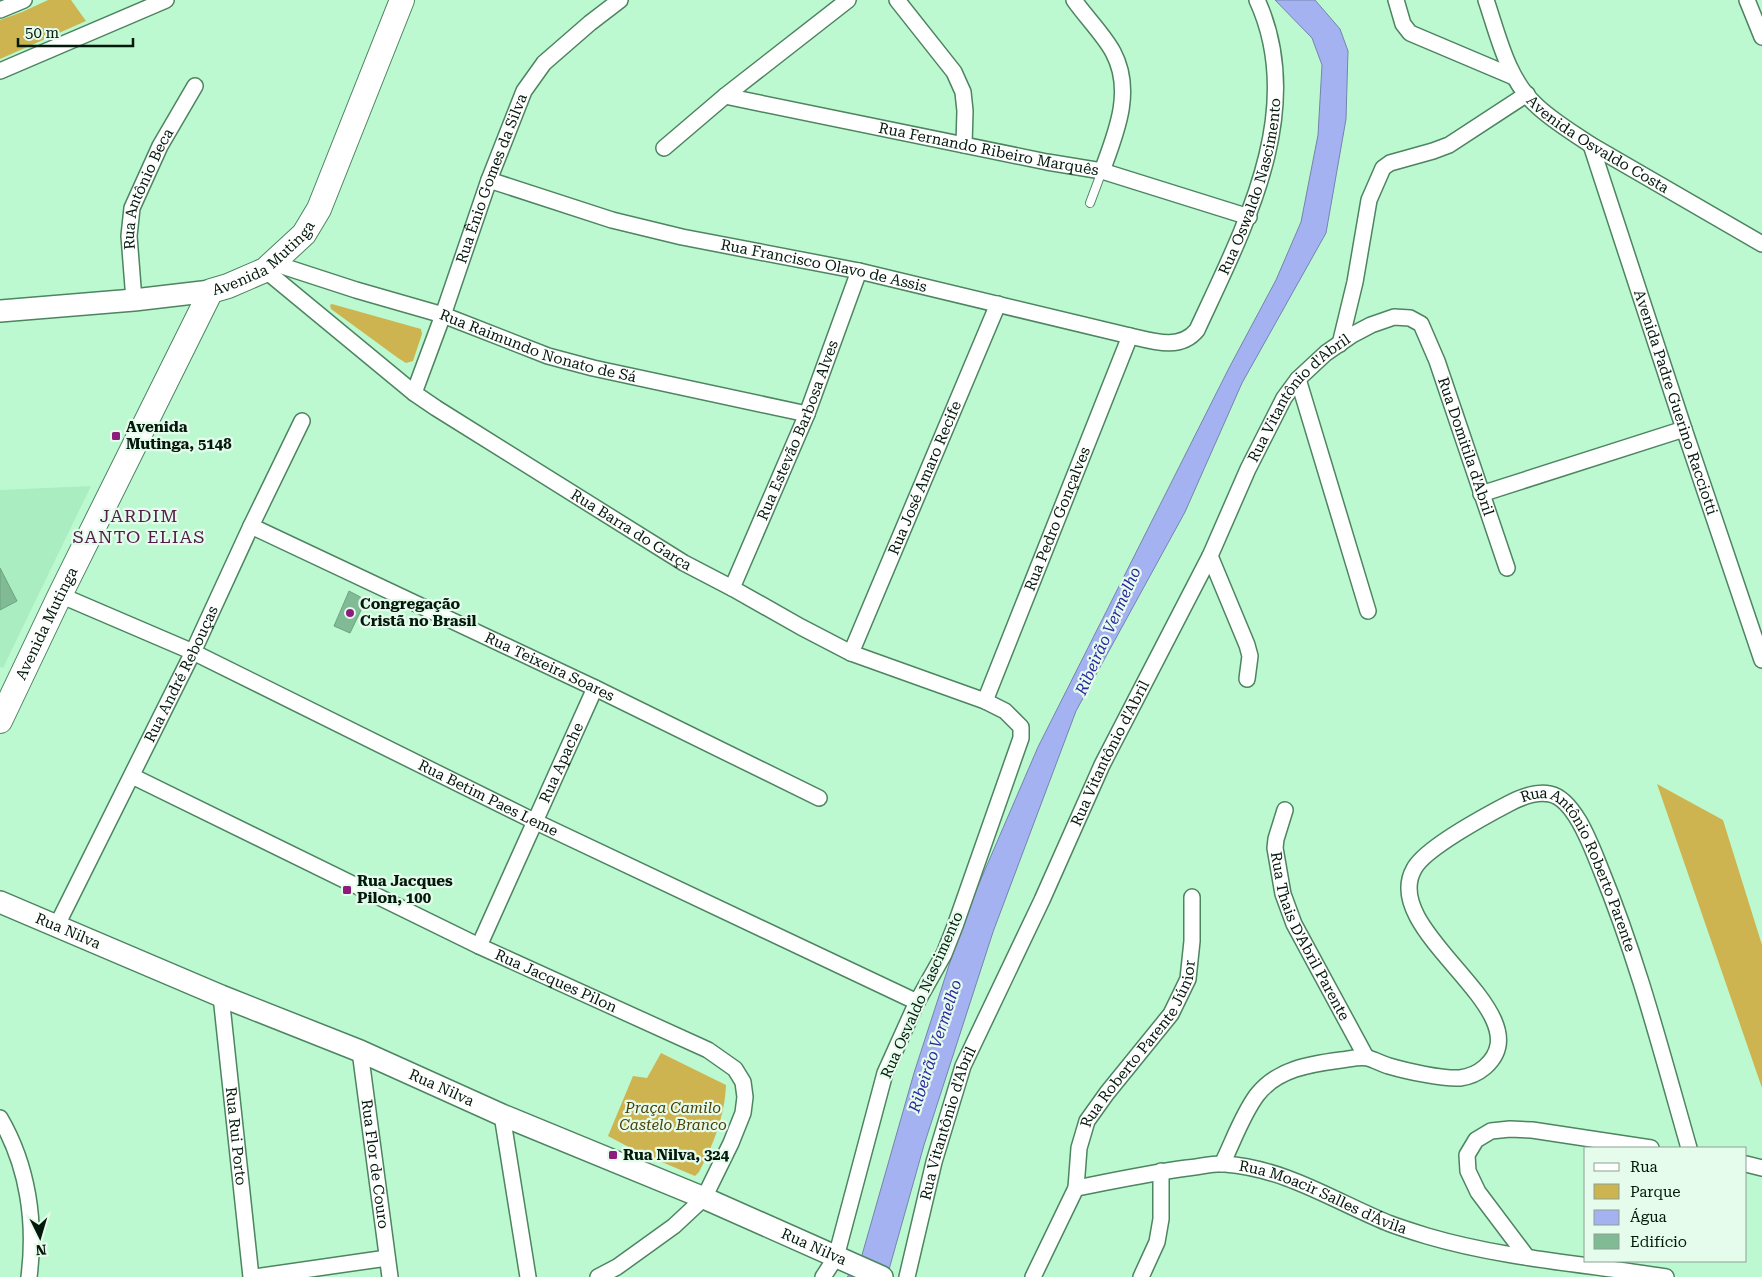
<svg xmlns="http://www.w3.org/2000/svg" width="1762" height="1277" font-family="'Roboto Serif',serif">
<rect width="100%" height="100%" fill="#bdf9d0"/>
<path fill="#aaedc0" d="M91 486 3 668 0 667V490Z"/>
<path fill="#cdb450" d="M48 0H71L86 21 0 59V20L22 12Z
M332 304 421 329 422 334 413 361 406 363 398 358 331 309 330 305Z
M1657 784 1723 820 1762 945V1088Z
M661 1053 726 1085C725 1115 713 1146 699 1172L695 1176 638 1152 608 1136 633 1076 647 1078Z"/>
<path fill="#a5b2f2" stroke="#7484ad" d="M1275 0H1315L1340 29 1348 51 1346 119 1326 233 1242 383 1185 512 1076 711 993 932 924 1145 888 1273 884 1277H847L860 1262 914 1073 965 916 1038 747 1229 368 1276 280 1301 222 1318 135 1322 65 1312 38Z"/>
<path fill="#81bb95" stroke="#6ba47f" d="M0 568 17 601 0 610Z
M349 591 366 600 350 633 334 626Z"/>
<g fill="none" stroke-linecap="round" stroke-linejoin="round">
<g stroke="#4d8461" stroke-width="10">
<path id="lane" d="M1090 203 1102 171"/>
</g>
<g stroke="#4d8461" stroke-width="18">
<g id="street">
<path d="M897 0 954 72 963 92 965 111 964 145"/>
<path d="M1074 0C1085 16 1104 35 1113 52 1134 91 1116 133 1102 171"/>
<path d="M1396 0 1403 24 1410 33 1514 77"/>
<path id="s1" d="M1486 0C1498 35 1507 78 1535 104 1551 120 1572 132 1591 145L1762 244"/>
<path d="M1747 0 1762 37"/>
<path d="M0 10 24 0"/>
<path d="M0 71 166 0"/>
<path id="s2" d="M725 96 1047 162 1102 171 1249 217"/>
<path id="s3" d="M1591 145 1684 429 1762 660"/>
<path d="M664 148 725 96 848 0"/>
<path id="s4" d="M489 180 612 220 682 237 859 271 1130 336C1152 341 1180 351 1197 330 1243 230 1308 111 1257 0"/>
<path id="s5" d="M273 263 356 290 443 315 548 356 593 368 807 414"/>
<path id="s6" d="M265 270 414 393 436 408 684 563 732 588 801 627 851 653 985 701 1005 711 1021 727V738L955 926 944 954 917 1002 885 1073 836 1257 823 1277"/>
<path id="s7" d="M134 300 129 236 132 208 160 146 195 86"/>
<path d="M1340 344 1355 282 1369 200 1383 168 1390 163 1433 151 1449 145 1527 94"/>
<path d="M1298 379 1368 611"/>
<path id="s8" d="M414 393 443 315 489 180 524 91 544 63 590 23 620 0"/>
<path d="M1481 494 1684 429"/>
<path id="s9" d="M251 526 595 688 819 798"/>
<path d="M1210 556 1247 645 1250 656 1247 679"/>
<path id="s10" d="M732 588 807 414 859 271"/>
<path id="s11" d="M60 595 193 652 534 821 917 1002"/>
<path id="s12" d="M851 653 998 304"/>
<path id="s13" d="M985 701 1130 336"/>
<path id="s14" d="M132 776 479 946 708 1050 735 1069 743 1082 745 1097 743 1113 731 1143 704 1198 674 1226 617 1267 598 1277"/>
<path id="s15" d="M1285 810 1276 839 1275 848 1283 894 1294 924 1366 1057"/>
<path id="s16" d="M57 925 193 652 251 526 302 421"/>
<path id="s17" d="M479 946 595 688"/>
<path id="s18" d="M221 996 251 1277"/>
<path id="s19" d="M360 1051 390 1277"/>
<path d="M502 1115 528 1277"/>
<path d="M0 1118C28 1166 36 1222 29 1277"/>
<path id="s20" d="M1222 1164C1233 1142 1242 1115 1257 1095 1277 1069 1310 1064 1341 1060 1350 1059 1360 1056 1368 1058 1375 1060 1382 1064 1389 1066 1406 1071 1442 1079 1460 1078 1468 1077 1478 1073 1485 1067 1546 1013 1378 932 1414 869 1424 849 1487 815 1508 804 1521 797 1536 791 1550 794 1575 799 1592 848 1601 870 1638 960 1662 1054 1689 1148"/>
<path d="M1746 1164 1762 1168"/>
<path id="s21" d="M1076 1188C1113 1181 1150 1173 1187 1168 1199 1167 1213 1163 1225 1164 1287 1169 1332 1200 1388 1223 1401 1228 1414 1232 1427 1236 1505 1259 1587 1264 1666 1277"/>
<path d="M1527 1257 1478 1192 1468 1171 1467 1155 1476 1140 1491 1131 1510 1129 1532 1130 1651 1148"/>
<path d="M255 1277 387 1258"/>
<path id="s22" d="M907 1277 934 1162 963 1066 1042 900 1102 765 1210 556 1248 469 1284 398 1298 379 1326 353 1352 335 1371 325 1394 317 1410 318 1421 324 1437 361 1507 568"/>
<path id="s23" d="M1033 1277 1076 1188 1079 1148 1087 1121 1107 1093 1171 1014 1188 979 1192 941V897"/>
<path d="M1141 1277 1157 1242 1161 1219V1171"/>
</g>
</g>
<g stroke="#4d8461" stroke-width="24">
<g id="secondary">
<path d="M0 311 134 300 211 291"/>
<path id="s24" d="M0 902 221 996 360 1051 502 1115 704 1198 882 1277"/>
</g>
</g>
<g stroke="#4d8461" stroke-width="26">
<g id="primary">
<path id="s25" d="M0 721 60 595 211 291 228 286 265 270 304 234 319 209 402 0"/>
</g>
</g>
<use href="#lane" stroke="#fff" stroke-width="8"/>
<use href="#street" stroke="#fff" stroke-width="15"/>
<use href="#secondary" stroke="#fff" stroke-width="21"/>
<use href="#primary" stroke="#fff" stroke-width="24"/>
</g>
<g fill="#8e1c7d" stroke="#e5fcec" stroke-width="2">
<rect x="111" y="431" width="10" height="10" rx="2.5"/>
<circle cx="350" cy="613" r="5"/>
<rect x="342" y="885" width="10" height="10" rx="2.5"/>
<rect x="608" y="1150" width="10" height="10" rx="2.5"/>
</g>
<g text-anchor="middle" dominant-baseline="central" stroke-width="4.5" stroke-linejoin="round" paint-order="stroke">
<g font-size="15" fill="#03190b" stroke="#e5fcec">
<text stroke="none"><textPath href="#s1" startOffset="191">Avenida Osvaldo Costa</textPath></text>
<text stroke="none"><textPath href="#s2" startOffset="269">Rua Fernando Ribeiro Marquês</textPath></text>
<text stroke="none"><textPath href="#s8" startOffset="228">Rua Ênio Gomes da Silva</textPath></text>
<text stroke="none"><textPath href="#s4" startOffset="886">Rua Oswaldo Nascimento</textPath></text>
<text stroke="none"><textPath href="#s7" startOffset="115">Rua Antônio Beca</textPath></text>
<text stroke="none"><textPath href="#s25" startOffset="542">Avenida Mutinga</textPath></text>
<text stroke="none"><textPath href="#s4" startOffset="346">Rua Francisco Olavo de Assis</textPath></text>
<text stroke="none"><textPath href="#s5" startOffset="278">Rua Raimundo Nonato de Sá</textPath></text>
<text stroke="none"><textPath href="#s22" startOffset="969">Rua Vitantônio d'Abril</textPath></text>
<text stroke="none"><textPath href="#s3" startOffset="271">Avenida Padre Guerino Racciotti</textPath></text>
<text stroke="none"><textPath href="#s10" startOffset="171">Rua Estevão Barbosa Alves</textPath></text>
<text stroke="none"><textPath href="#s22" startOffset="1258">Rua Domitila d'Abril</textPath></text>
<text stroke="none"><textPath href="#s12" startOffset="190">Rua José Amaro Recife</textPath></text>
<text stroke="none"><textPath href="#s13" startOffset="196">Rua Pedro Gonçalves</textPath></text>
<text stroke="none"><textPath href="#s6" startOffset="450">Rua Barra do Garça</textPath></text>
<text stroke="none"><textPath href="#s25" startOffset="108">Avenida Mutinga</textPath></text>
<text stroke="none"><textPath href="#s9" startOffset="330">Rua Teixeira Soares</textPath></text>
<text stroke="none"><textPath href="#s16" startOffset="280">Rua André Rebouças</textPath></text>
<text stroke="none"><textPath href="#s22" startOffset="564">Rua Vitantônio d'Abril</textPath></text>
<text stroke="none"><textPath href="#s17" startOffset="201">Rua Apache</textPath></text>
<text stroke="none"><textPath href="#s11" startOffset="474">Rua Betim Paes Leme</textPath></text>
<text stroke="none"><textPath href="#s20" startOffset="786">Rua Antônio Roberto Parente</textPath></text>
<text stroke="none"><textPath href="#s24" startOffset="74">Rua Nilva</textPath></text>
<text stroke="none"><textPath href="#s15" startOffset="135">Rua Thais D'Abril Parente</textPath></text>
<text stroke="none"><textPath href="#s14" startOffset="471">Rua Jacques Pilon</textPath></text>
<text transform="translate(922 995) rotate(-66)">Rua Osvaldo Nascimento</text>
<text stroke="none"><textPath href="#s23" startOffset="261">Rua Roberto Parente Júnior</textPath></text>
<text stroke="none"><textPath href="#s24" startOffset="479">Rua Nilva</textPath></text>
<text stroke="none"><textPath href="#s22" startOffset="159">Rua Vitantônio d'Abril</textPath></text>
<text stroke="none"><textPath href="#s18" startOffset="141">Rua Rui Porto</textPath></text>
<text stroke="none"><textPath href="#s19" startOffset="114">Rua Flor de Couro</textPath></text>
<text stroke="none"><textPath href="#s21" startOffset="255">Rua Moacir Salles d'Ávila</textPath></text>
<text stroke="none"><textPath href="#s24" startOffset="884">Rua Nilva</textPath></text>
</g>
<g font-size="15" font-weight="bold" fill="#03190b" stroke="#e5fcec" text-anchor="start">
<text x="126" y="427">Avenida<tspan x="126" dy="17">Mutinga, 5148</tspan></text>
<text x="360" y="604">Congregação<tspan x="360" dy="17">Cristã no Brasil</tspan></text>
<text x="357" y="881">Rua Jacques<tspan x="357" dy="17">Pilon, 100</tspan></text>
<text x="623" y="1155">Rua Nilva, 324</text>
</g>
<g font-size="15" font-style="italic" fill="#4d3f04" stroke="#e5fcec">
<text x="673" y="1108">Praça Camilo<tspan x="673" dy="17">Castelo Branco</tspan></text>
</g>
<g font-size="16" font-style="italic" fill="#2d269e" stroke="#e5fcec">
<text transform="translate(1108 631) rotate(-66)">Ribeirão Vermelho</text>
<text transform="translate(935 1046) rotate(-72)">Ribeirão Vermelho</text>
</g>
<g font-size="18" letter-spacing="1" fill="#521c48" stroke="#e5fcec">
<text x="139" y="515">JARDIM<tspan x="139" dy="21">SANTO ELIAS</tspan></text>
</g>
</g>
<rect x="1584" y="1147" width="162" height="115" fill="#e5fcec" stroke="#8ba192"/>
<rect x="1594" y="1163" width="25" height="8" fill="#ffffff" stroke="#8ba192"/>
<text x="1630" y="1172" font-size="15" fill="#03190b">Rua</text>
<rect x="1594" y="1184" width="25" height="15" fill="#cdb450" stroke="#8ba192"/>
<text x="1630" y="1197" font-size="15" fill="#03190b">Parque</text>
<rect x="1594" y="1210" width="25" height="15" fill="#a5b2f2" stroke="#8ba192"/>
<text x="1630" y="1222" font-size="15" fill="#03190b">Água</text>
<rect x="1594" y="1234" width="25" height="15" fill="#81bb95" stroke="#8ba192"/>
<text x="1630" y="1247" font-size="15" fill="#03190b">Edifício</text>
<g transform="translate(40 1237) rotate(175)" stroke="#e5fcec" stroke-width="4" paint-order="stroke">
<path d="M0-4L9 19L0 12L-9 19Z" fill="#03190b"/>
<text y="-8" font-size="14" font-weight="bold" text-anchor="middle" fill="#03190b">N</text>
</g>
<path d="M18 38v8h115v-8" fill="none" stroke="#03190b" stroke-width="2.5"/>
<text x="25" y="38" font-size="15" fill="#03190b" stroke="#e5fcec" stroke-width="4" paint-order="stroke">50 m</text>
</svg>
